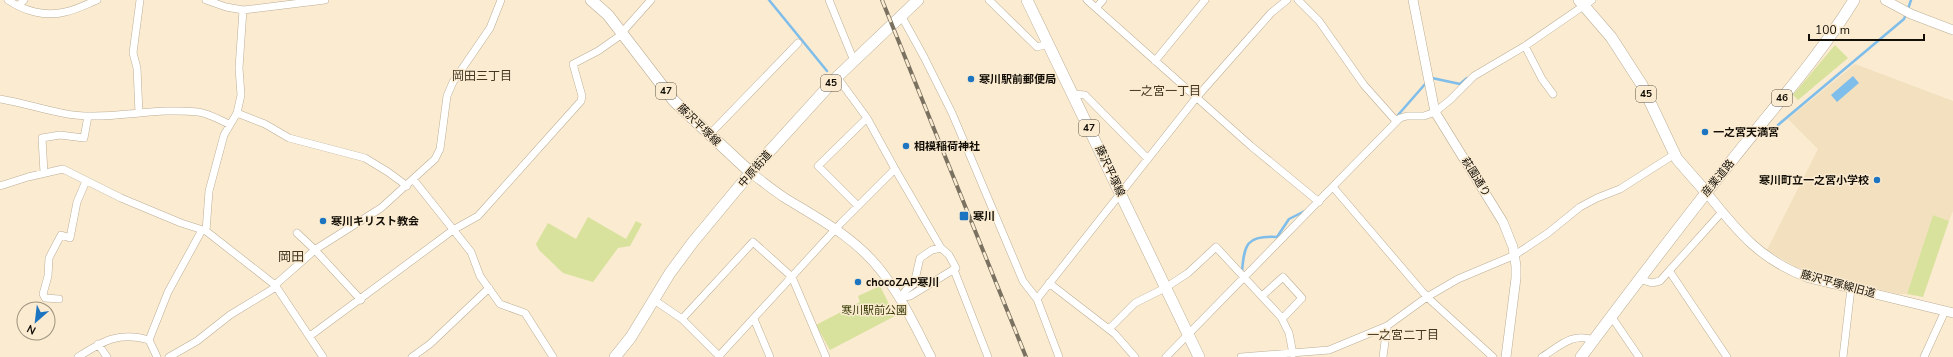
<svg xmlns="http://www.w3.org/2000/svg" width="1953" height="357" font-family="'Nunito Sans','Noto Sans JP',sans-serif">
<rect width="100%" height="100%" fill="#faebd1"/>
<path fill="#f3e0bf" d="M1855 64 1953 101V211L1949 221 1933 215 1907 294H1898L1820 275 1796 267 1767 250 1818 149 1788 119Z"/>
<path fill="#d8e29c" d="M1835 45 1848 58 1798 100 1793 95Z
M1933 215 1949 221 1923 297 1907 294Z
M588 217 626 239 636 221 642 224 630 246 618 248 593 282 563 273 539 250 536 244 548 223 576 239Z
M880 286 895 316 830 350 816 325 860 302 858 296Z"/>
<path fill="#7fbdea" d="M1853 76 1859 83 1837 102 1831 95Z"/>
<g fill="none" stroke-linecap="round" stroke-linejoin="round">
<path stroke="#7fbdea" stroke-width="2.5" d="M769 0 827 71
M1908 9 1911 0
M1432 78 1460 84 1467 78
M1398 115 1426 83
M1778 125 1904 19 1906 14
M1242 272C1244 244 1247 235 1277 237L1289 219 1305 211"/>
<g stroke="#bcae95" stroke-width="8">
<path id="minor" d="M8 0C24 11 45 17 65 12 76 10 87 4 97 0
M206 0 226 7 243 10 325 0
M829 0 854 61
M989 0 1037 47 1048 44
M1087 0 1251 146 1319 202
M1298 0 1319 21 1364 85 1396 121
M18 6 24 0
M1096 8 1103 0
M902 17 924 57 952 113 1023 281 1037 299 1059 357
M1525 46 1542 79 1553 94
M1155 61 1205 0
M1073 94 1085 95 1148 159
M0 99C31 104 62 117 94 116 128 116 163 108 198 112 208 113 220 120 229 124
M139 113 137 68 133 53 140 0
M237 113 265 124 289 138 365 158 388 172 407 186
M709 135 798 43
M895 169 941 248
M44 173 42 138 60 135 84 138 88 116
M413 179 471 252 480 276 500 304 525 313 553 357
M0 186 28 177 63 169 121 198 181 223 206 231 275 285 323 357
M1333 187 1427 297 1493 357
M858 206 818 166 867 118
M206 231 209 191 224 135 237 113 241 95 239 68 243 10
M297 233 315 250 361 300
M941 248 949 255 956 268 910 296 900 298 906 290 914 284 920 258 932 250Z
M954 270 988 357
M1670 272 1727 357
M1639 279 1652 283 1660 281 1722 212
M1049 283 1115 334 1135 357
M275 285 316 249 381 208 435 159 440 149 447 96 453 82 490 28 501 0
M1262 296 1283 277 1302 298 1282 319
M59 299 45 298 43 294 48 276 49 258 61 235 70 238 77 202 86 181
M1037 299 1196 98 1271 13 1287 0
M654 300 682 319 720 357
M1611 316 1639 357
M682 319 753 242 792 277 826 357
M754 319 770 357
M1109 329 1135 303 1165 288 1188 273 1216 247 1281 317 1289 333 1293 354
M310 336 453 230 478 216 581 101 582 96 573 64 598 51 618 37 651 0
M98 344 107 357
M78 357C103 341 119 331 149 340
M157 357 149 340 168 292 202 230
M169 357 197 341 230 315 276 287
M412 357 430 344 489 288
M718 357 841 223 895 169 867 118 837 77
M1166 357 1400 118 1407 116H1424L1435 112 1450 100 1474 76 1525 46 1592 0
M1241 357 1329 350 1387 326 1427 297 1458 279 1515 255 1548 233 1580 207 1597 198 1620 189 1675 154
M1383 357 1387 326
M1542 357C1560 346 1572 332 1594 340
M1843 357 1851 288
M1924 357 1945 311"/>
</g>
<g stroke="#bcae95" stroke-width="10">
<path id="tertiary" d="M1413 0 1435 112 1503 222 1513 247 1516 266V278L1506 357
M1885 0 1911 14 1953 30
M751 173C762 181 773 190 785 198 821 220 856 238 882 272 902 298 916 328 931 357
M1706 192C1738 232 1760 260 1809 278L1953 313"/>
</g>
<g stroke="#bcae95" stroke-width="12">
<path id="primary" d="M591 0 608 15 674 101 751 173
M1027 0C1084 119 1141 238 1199 357
M1579 0 1611 37 1642 85 1677 159 1706 192
M615 357 631 337 670 273 693 242 757 165 837 77 918 0
M1581 357C1631 290 1681 224 1733 159 1774 107 1819 57 1854 0"/>
</g>
<use href="#minor" stroke="#fff" stroke-width="7"/>
<use href="#tertiary" stroke="#fff" stroke-width="9"/>
<use href="#primary" stroke="#fff" stroke-width="11"/>
<g stroke="#7a7161" stroke-width="4">
<path id="rail" d="M882 0 1026 357"/>
</g>
<use href="#rail" stroke="#faebd1" stroke-width="2.5" stroke-dasharray="8" stroke-linecap="butt"/>
</g>
<g fill="#1d75c2" stroke="#faebd1" stroke-width="1.5">
<circle cx="971" cy="79" r="4"/>
<circle cx="1705" cy="132" r="4"/>
<circle cx="906" cy="146" r="4"/>
<circle cx="1877" cy="180" r="4"/>
<rect x="959" y="211" width="10" height="10" rx="2"/>
<circle cx="323" cy="221" r="4"/>
<circle cx="858" cy="282" r="4"/>
</g>
<g text-anchor="middle" dominant-baseline="central" stroke-width="3" stroke-linejoin="round" paint-order="stroke">
<g fill="#faebd1" stroke="#585043" stroke-width="1">
<rect x="821" y="75" width="20" height="16" rx="3"/>
<rect x="656" y="83" width="20" height="16" rx="3"/>
<rect x="1636" y="86" width="20" height="16" rx="3"/>
<rect x="1772" y="90" width="20" height="16" rx="3"/>
<rect x="1079" y="120" width="20" height="16" rx="3"/>
</g>
<g font-size="10" font-weight="bold" fill="#130e06">
<text x="831" y="83">45</text>
<text x="666" y="91">47</text>
<text x="1646" y="94">45</text>
<text x="1782" y="98">46</text>
<text x="1089" y="128">47</text>
</g>
<g font-size="11" font-weight="bold" fill="#130e06" stroke="#faebd1" text-anchor="start">
<text x="979" y="79">寒川駅前郵便局</text>
<text x="1713" y="132">一之宮天満宮</text>
<text x="914" y="146">相模稲荷神社</text>
<text x="1869" y="180" text-anchor="end">寒川町立一之宮小学校</text>
<text x="973" y="216">寒川</text>
<text x="331" y="221">寒川キリスト教会</text>
<text x="866" y="282">chocoZAP寒川</text>
</g>
<g font-size="11" fill="#130e06" stroke="#faebd1">
<text transform="translate(699 125) rotate(44)">藤沢平塚線</text>
<text transform="translate(755 169) rotate(-49)">中原街道</text>
<text transform="translate(1110 171) rotate(65)">藤沢平塚線</text>
<text transform="translate(1476 177) rotate(58)">萩園通り</text>
<text transform="translate(1718 178) rotate(-51)">産業道路</text>
<text transform="translate(1838 284) rotate(15)">藤沢平塚線旧道</text>
</g>
<g font-size="11" fill="#333700" stroke="#faebd1">
<text x="874" y="310">寒川駅前公園</text>
</g>
<g font-size="12" fill="#433722" stroke="#faebd1">
<text x="482" y="76">岡田三丁目</text>
<text x="1165" y="91">一之宮一丁目</text>
<text x="1403" y="335">一之宮二丁目</text>
</g>
<g font-size="13" fill="#433722" stroke="#faebd1">
<text x="291" y="257">岡田</text>
</g>
</g>
<g transform="translate(36 321) rotate(208)"><circle r="19" fill="#faebd1" stroke="#9e9380"/>
<path d="M0-3L7 15L0 10L-7 15Z" fill="#1d75c2"/>
<text y="-6" font-size="11" font-weight="bold" text-anchor="middle" fill="#130e06">N</text>
</g>
<path d="M1809 34v6h115v-6" fill="none" stroke="#130e06" stroke-width="2"/>
<text x="1815" y="34" font-size="12" fill="#130e06" stroke="#faebd1" stroke-width="3" paint-order="stroke">100 m</text>
</svg>
